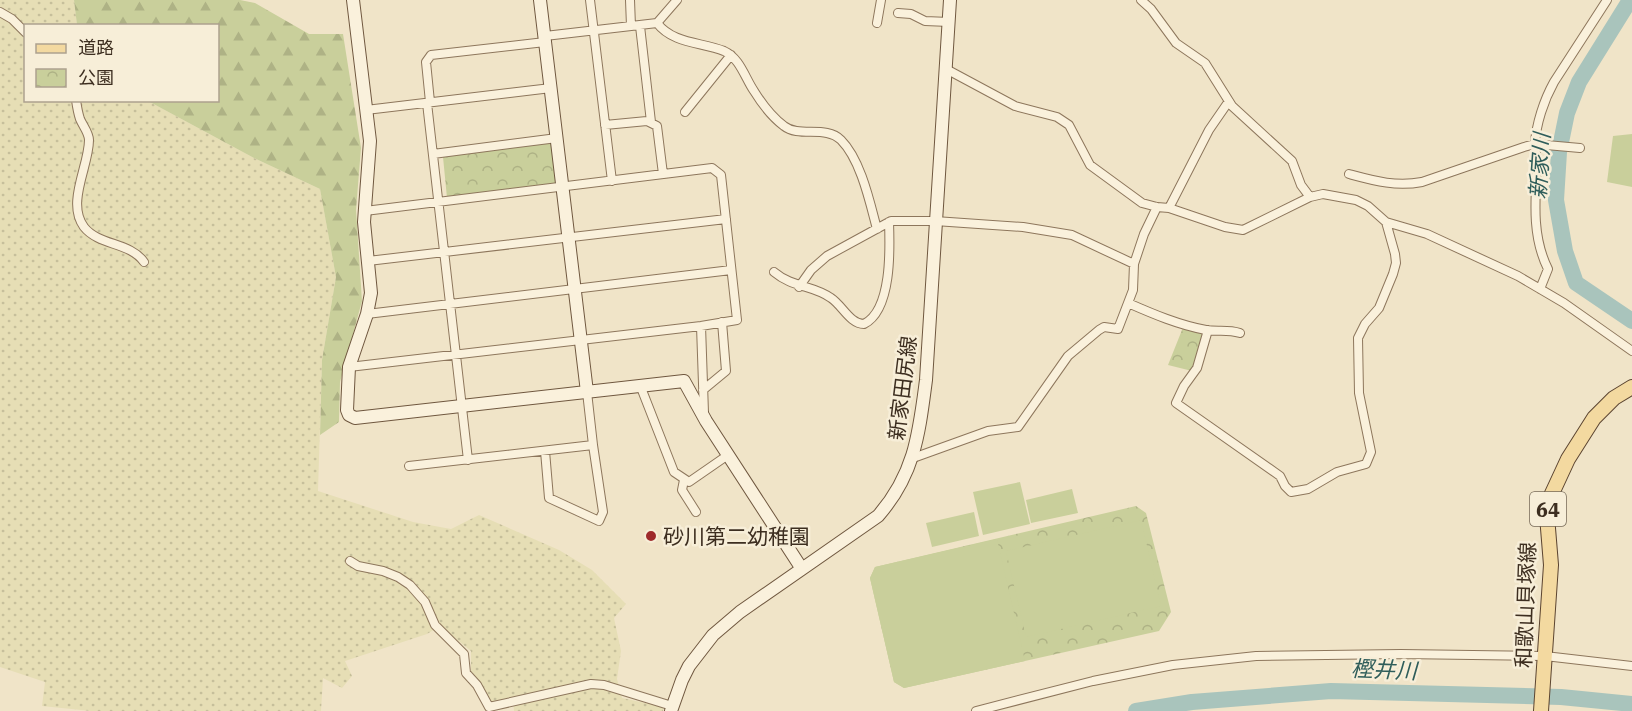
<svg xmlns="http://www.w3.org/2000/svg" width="1632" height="711" font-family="'IBM Plex Serif','Noto Sans JP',serif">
<defs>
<pattern id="farmland-dots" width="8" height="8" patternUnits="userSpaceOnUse" patternTransform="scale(1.5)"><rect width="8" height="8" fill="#e6deb5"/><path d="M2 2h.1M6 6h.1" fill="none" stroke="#c6bf9b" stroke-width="1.8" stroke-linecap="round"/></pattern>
<pattern id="forest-firs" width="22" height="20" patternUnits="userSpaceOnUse" patternTransform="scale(1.5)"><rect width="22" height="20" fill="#c9cf9b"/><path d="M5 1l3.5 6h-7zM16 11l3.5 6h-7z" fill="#aeb285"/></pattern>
<pattern id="park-crowns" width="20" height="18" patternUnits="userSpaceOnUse" patternTransform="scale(1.5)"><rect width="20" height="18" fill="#c9cf9b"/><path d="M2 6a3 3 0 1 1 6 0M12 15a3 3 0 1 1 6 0" fill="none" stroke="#aeb285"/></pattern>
</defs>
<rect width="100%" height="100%" fill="#f0e4c8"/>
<path fill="url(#farmland-dots)" d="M0 0H74L77 25 26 26V100L148 101 254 158 320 189 336 277 322 360 318 491 413 522 451 529 479 515 559 550 592 570 626 604 614 618 621 651 617 679 622 698 664 707 663 711H514L513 698 491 703 471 673V651L440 626 427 634 345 661 352 676 342 688 323 678 321 711H91L42 706 45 682 0 667Z"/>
<path fill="url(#forest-firs)" d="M74 0H240L255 3 309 34H343L361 148 356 210 362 301 340 382 339 422 320 435 322 360 336 277 320 189 254 158 148 101 218 100V26L77 25Z"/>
<path fill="url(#park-crowns)" d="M553 141 559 184 447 198 443 157Z
M1184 325 1205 334 1192 371 1168 365Z
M1136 506 1146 513 1171 612 1159 631 904 688 894 682 870 578 875 567Z"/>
<path fill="#c9cf9b" d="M1632 134V187L1607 182 1613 136Z
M1020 482 1030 524 983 535 973 492Z
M1072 489 1078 513 1031 523 1026 500Z
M974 512 979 536 932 547 926 523Z
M1141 520 1161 606 1026 637 1006 551Z
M997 539 1025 661 904 688 894 682 870 578 875 567Z"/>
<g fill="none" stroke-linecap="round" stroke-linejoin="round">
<path stroke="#a9c4bc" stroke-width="16" d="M1630 0 1579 82 1567 113 1559 152 1556 200 1565 251 1576 283 1632 321
M1136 711 1192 702 1331 691 1561 697 1632 704"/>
<g stroke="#8d765c" stroke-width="10">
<path id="street" d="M590 0 612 181
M630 0 631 26
M1141 0 1151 9 1176 43 1205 63 1232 106 1292 161 1301 185 1310 197
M0 12 12 19 26 33
M898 13 911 14 925 21 949 22
M657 23C673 44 702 42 724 51 740 58 745 78 754 91 762 104 772 117 784 126 799 138 826 125 841 140 861 160 870 203 877 229
M877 23 881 0
M640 26 651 122
M545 36 657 23 677 0
M946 69 1015 106 1057 117 1069 125 1090 165 1142 203 1157 207 1169 208 1225 227 1243 230 1310 197 1323 194 1356 200 1368 206 1386 222 1427 234 1518 276 1564 303 1632 351
M76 100C77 107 78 113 80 119 83 126 89 133 89 140 89 166 66 203 84 227 99 246 130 242 144 262
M430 102 426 62 431 55 545 42
M427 103 468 460
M366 110 551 88
M685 112 731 55
M605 125 647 121 657 126 663 174
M433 154 557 138
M1349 174C1375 181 1396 187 1422 182L1524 147 1535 144 1580 148
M1169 208 1209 130 1229 101
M368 261 726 219
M774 272C793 288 813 285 831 298 842 305 850 324 864 324 892 310 890 249 889 222
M799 287 811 270 827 256 891 221H935L1023 227 1072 235 1134 264
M1540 289 1548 269C1532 237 1535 202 1537 168 1538 160 1535 152 1535 144 1536 124 1544 100 1554 82L1607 0
M1128 303C1153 314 1179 325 1206 330 1218 332 1227 329 1240 333
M367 314 731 270
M701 326 704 413
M1208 330 1197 368 1184 386 1176 403 1280 476 1285 486 1291 492 1308 489 1337 472 1366 464 1371 452 1359 393 1358 338 1365 324 1379 308 1393 274 1396 263 1395 254 1386 222
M349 367 701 326 737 320 721 175 712 168 365 211
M640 385 674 472 689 482 728 455
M703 390 726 371 722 322
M545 451 549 498 599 521 603 512 593 445
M913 458 988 431 1018 427 1068 356 1099 330 1104 327 1118 329 1133 290 1134 264 1144 234 1157 207
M409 466 593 445 587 392
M684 480 682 490 696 512
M350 561 358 566 383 571 398 577 410 585 425 602 435 625 464 654 466 673 477 685 489 707 591 684 604 685 672 706
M976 711 1093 681 1173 665 1256 656 1401 654 1545 656 1632 666"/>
</g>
<g stroke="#6f573f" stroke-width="14">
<path id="secondary" d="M353 0 370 141 364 222 371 293 367 314 349 367 347 410 349 415 355 418 684 381 706 421 802 569
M540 0 587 392
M671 711 682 680 689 666 713 635 740 612 878 516C915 474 919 433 926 380L950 0"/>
</g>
<g stroke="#5b4430" stroke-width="16">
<path id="primary" d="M1541 711 1551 565 1547 516 1549 500 1568 459 1594 418 1614 398 1632 387"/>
</g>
<use href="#street" stroke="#faf1dc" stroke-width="8"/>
<use href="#secondary" stroke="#faf1dc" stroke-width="12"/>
<use href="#primary" stroke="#f3d9a0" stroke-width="14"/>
</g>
<circle fill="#9e2a2b" stroke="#f7eed8" stroke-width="2" cx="651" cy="536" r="6"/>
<g text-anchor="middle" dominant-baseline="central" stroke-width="5" stroke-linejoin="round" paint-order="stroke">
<rect fill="#f7eed8" stroke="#756857" stroke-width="1.5" x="1530" y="492" width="36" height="34" rx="4.5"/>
<g font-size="20" font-weight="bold" fill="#3d2e20">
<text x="1548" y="509">64</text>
</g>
<g font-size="21" fill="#3d2e20" stroke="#f7eed8">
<text transform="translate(902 388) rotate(-83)">新家田尻線</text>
<text transform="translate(1525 605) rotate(-88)">和歌山貝塚線</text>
</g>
<g font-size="21" fill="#3d2e20" stroke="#f7eed8" text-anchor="start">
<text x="663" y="536">砂川第二幼稚園</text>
</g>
<g font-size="22" font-style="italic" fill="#2f5d5a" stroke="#f7eed8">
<text transform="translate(1539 166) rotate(-86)">新家川</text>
<text transform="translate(1384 669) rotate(2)">樫井川</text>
</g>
</g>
<rect x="24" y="24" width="195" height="78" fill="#f7eed8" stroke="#ada18e" stroke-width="1.5"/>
<rect x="36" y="44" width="30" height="9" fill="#f3d9a0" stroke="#ada18e" stroke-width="1.5"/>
<text x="78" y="54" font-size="18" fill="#3d2e20">道路</text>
<rect x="36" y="69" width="30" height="18" fill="url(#park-crowns)" stroke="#ada18e" stroke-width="1.5"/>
<text x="78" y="84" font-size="18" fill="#3d2e20">公園</text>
</svg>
